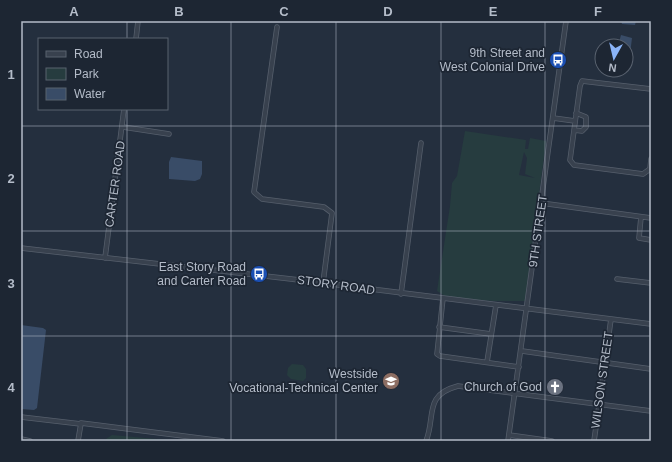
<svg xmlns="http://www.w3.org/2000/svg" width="672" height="462" font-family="Arial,sans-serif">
<rect width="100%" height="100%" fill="#242f3e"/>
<path fill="#263c3f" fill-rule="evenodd" d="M465 131 526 140 525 149H528L530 138 546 141 525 301H494L448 298 437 291 450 206 452 183 457 176ZM524 152 527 158 525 174 535 178 519 175Z
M292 364 303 365 306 369V378L303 381 291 379 287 375 288 368Z
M112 435 179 441H106V439Z"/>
<path fill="#394c67" d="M621 21H636L635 25 622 24Z
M621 35 632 38 629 62 626 65V46H618Z
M171 157 202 161V174L200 179 195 181 169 179V162Z
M21 325 43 328 46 330 37 408 34 410 21 409Z"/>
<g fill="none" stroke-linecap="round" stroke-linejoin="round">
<g stroke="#565f6c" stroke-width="5.5">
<path id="minor" d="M277 27 254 192 262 199 324 207 332 213 323 283
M136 39 138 21
M651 89 582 81 580 86 570 160 574 165 643 174 650 169 651 159
M553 118 575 121
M123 127 169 134
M574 130 582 131 586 127V117L576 113
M541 203 651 218
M641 217 639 238 651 240
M21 248 291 279 651 324
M105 258 124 109
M617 279 651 283
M401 294 421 143
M443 298 437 354 440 356 519 367
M439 327 491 334
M522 351 651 369
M487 362 496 305
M21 417 81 424
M509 435 552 441
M21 439 30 441
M78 441 81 423 223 441
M426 441C436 417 423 395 458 386L651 411
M508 441 566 21
M594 441 611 319"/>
</g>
<use href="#minor" stroke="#38414e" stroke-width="4"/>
</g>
<path fill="none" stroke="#b4bcc9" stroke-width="1" stroke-opacity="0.55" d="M127 21V39M231 21V441M336 21V441M441 21V441M545 21V441M127 109V441M21 126H651M21 231H651M21 336H651"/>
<defs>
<g id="bus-disc" transform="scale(0.9)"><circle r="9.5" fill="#1a4fb4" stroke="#1d2633"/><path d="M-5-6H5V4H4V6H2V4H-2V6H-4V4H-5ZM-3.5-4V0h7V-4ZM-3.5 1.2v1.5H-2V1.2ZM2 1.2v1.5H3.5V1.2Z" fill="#fff"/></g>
<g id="school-disc" transform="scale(0.9)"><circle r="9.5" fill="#8d6e63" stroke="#1d2633"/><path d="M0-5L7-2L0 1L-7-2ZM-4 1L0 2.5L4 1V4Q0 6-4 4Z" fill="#fff"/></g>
<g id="church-disc" transform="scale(0.9)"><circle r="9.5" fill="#6b7280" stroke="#1d2633"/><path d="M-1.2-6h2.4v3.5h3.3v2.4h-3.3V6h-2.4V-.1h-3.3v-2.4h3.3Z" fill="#fff"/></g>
</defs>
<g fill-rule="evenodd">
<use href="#bus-disc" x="558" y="60"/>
<use href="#bus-disc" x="259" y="274"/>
<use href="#school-disc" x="391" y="381"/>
<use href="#church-disc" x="555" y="387"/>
</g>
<g text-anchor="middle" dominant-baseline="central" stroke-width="3.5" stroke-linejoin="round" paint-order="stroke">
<g font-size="12" fill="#b4bcc9" stroke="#1d2633" text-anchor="end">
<text x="545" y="53">9th Street and<tspan x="545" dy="14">West Colonial Drive</tspan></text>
<text x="246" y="267">East Story Road<tspan x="246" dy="14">and Carter Road</tspan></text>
<text x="378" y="374">Westside<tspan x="378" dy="14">Vocational-Technical Center</tspan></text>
<text x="542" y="387">Church of God</text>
</g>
<g font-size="12" fill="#b4bcc9" stroke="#1d2633">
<text transform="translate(115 184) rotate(-82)">CARTER ROAD</text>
<text transform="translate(538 231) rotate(-82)">9TH STREET</text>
<text transform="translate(336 285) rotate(8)">STORY ROAD</text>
<text transform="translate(602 380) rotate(-82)">WILSON STREET</text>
</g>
</g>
<rect width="672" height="462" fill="none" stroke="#1d2633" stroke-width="44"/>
<rect x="38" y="38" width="130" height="72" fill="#1d2633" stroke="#59626f"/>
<rect x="46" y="51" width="20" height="6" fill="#38414e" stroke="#59626f"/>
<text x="74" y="58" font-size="12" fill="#b4bcc9">Road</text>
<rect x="46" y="68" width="20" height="12" fill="#263c3f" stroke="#59626f"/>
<text x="74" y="78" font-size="12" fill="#b4bcc9">Park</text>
<rect x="46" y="88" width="20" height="12" fill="#394c67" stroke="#59626f"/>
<text x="74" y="98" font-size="12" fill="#b4bcc9">Water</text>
<g transform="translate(614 58) rotate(188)"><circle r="19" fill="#1d2633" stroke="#59626f"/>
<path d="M0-3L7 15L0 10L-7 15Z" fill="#8ab4f8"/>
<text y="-6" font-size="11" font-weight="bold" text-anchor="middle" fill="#b4bcc9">N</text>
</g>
<rect x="22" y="22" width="628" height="418" fill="none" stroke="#b4bcc9" stroke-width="1.5"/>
<g font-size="13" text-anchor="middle" font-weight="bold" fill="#b4bcc9">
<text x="74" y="16">A</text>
<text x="179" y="16">B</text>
<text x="284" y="16">C</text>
<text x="388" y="16">D</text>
<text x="493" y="16">E</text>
<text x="598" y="16">F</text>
<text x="11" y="79">1</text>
<text x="11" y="183">2</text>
<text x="11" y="288">3</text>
<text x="11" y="392">4</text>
</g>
</svg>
